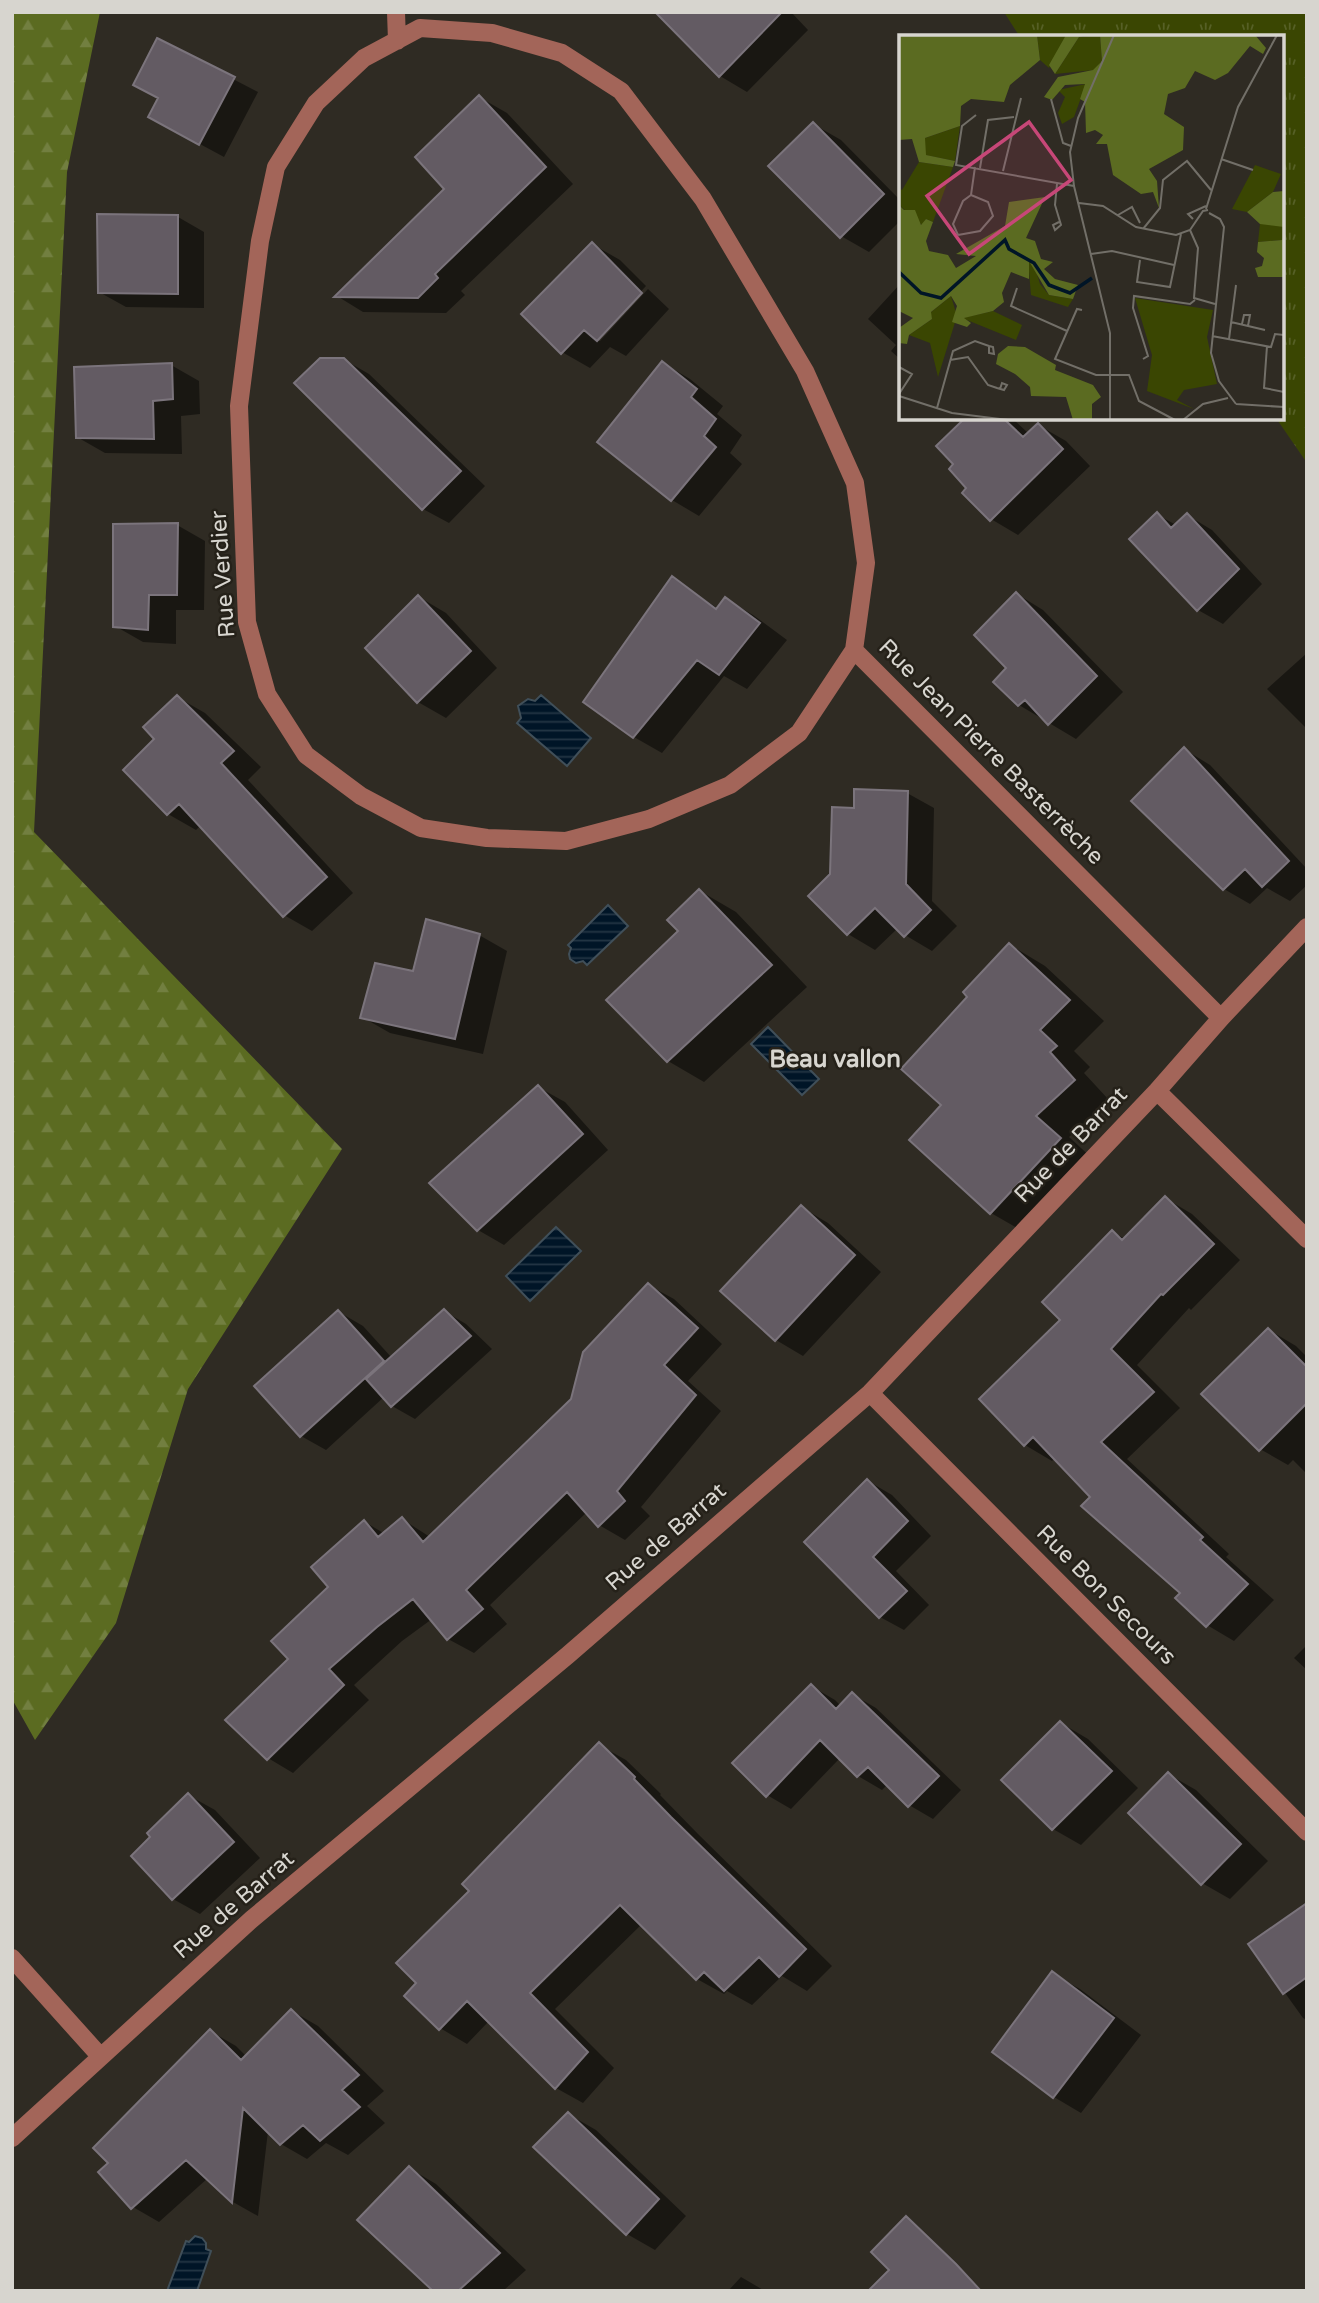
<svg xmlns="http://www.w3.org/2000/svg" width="1319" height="2303" font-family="'Varela Round',sans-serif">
<defs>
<pattern id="grass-tufts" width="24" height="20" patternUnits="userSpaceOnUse" patternTransform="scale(1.75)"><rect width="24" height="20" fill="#3a4602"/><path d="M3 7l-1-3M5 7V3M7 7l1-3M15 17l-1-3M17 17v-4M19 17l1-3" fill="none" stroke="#566026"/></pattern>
<pattern id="forest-firs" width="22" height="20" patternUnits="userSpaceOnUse" patternTransform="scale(1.75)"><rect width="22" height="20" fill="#5b6b21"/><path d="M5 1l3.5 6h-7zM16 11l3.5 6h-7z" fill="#727f40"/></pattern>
<pattern id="water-rules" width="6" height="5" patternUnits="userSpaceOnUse" patternTransform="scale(1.75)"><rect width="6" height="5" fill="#001527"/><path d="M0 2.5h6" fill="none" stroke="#243645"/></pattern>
</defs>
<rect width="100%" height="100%" fill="#2f2b23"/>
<path fill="url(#grass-tufts)" d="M1004 12H1307V463L1276 418H1282V37H1020Z"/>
<path fill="url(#forest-firs)" d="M12 12H100L67 172 34 832 342 1149 188 1389 116 1623 35 1740 12 1699Z"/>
<path fill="url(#water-rules)" stroke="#404f59" stroke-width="2" d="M541 695 591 738 567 766 517 723 521 718 518 706 528 699 535 701Z
M608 905 628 926 587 965 583 961 576 963 570 959 569 954 571 948 568 945Z
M768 1027 819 1079 802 1095 751 1044Z
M556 1227 581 1251 530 1301 506 1276Z
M195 2236 202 2238 206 2243V2249L211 2251 197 2291H167L186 2241 189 2242Z"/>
<path fill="#0007" d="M671 12H791L808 30 747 92 720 76Z
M158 40 258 92 224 157 174 130 160 98Z
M479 97 507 113 573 184 461 291 465 295 446 313 363 312 337 296 447 189Z
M813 124 841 140 901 201V220L869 252 841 236Z
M178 217 204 232V308L126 307 99 292Z
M592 244 620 260 646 286 595 341H600L648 289 669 309 626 356 610 347 590 368 562 352Z
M901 283V360L891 351 896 345 868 319Z
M343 359 369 374 485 486 449 523 423 509 297 383Z
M663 363 690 379 723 406 717 414 742 435 730 453 742 464 699 516 672 500 599 441Z
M171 365 199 381 200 414 181 416 182 454 105 453 77 437Z
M968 418H1012L1029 434 1038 425 1066 441 1090 466 1018 535 991 519 968 488 955 464Z
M1158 515 1176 525 1187 515 1212 530 1262 584 1223 624 1198 610Z
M177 525 205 541 204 610H176V644L143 642 115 626Z
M672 579 719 609 726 599 753 615 787 640 747 689 724 676 662 753 634 737 585 702Z
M1017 594 1043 610 1123 692 1076 739 1019 705 1008 668Z
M419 597 446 613 497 668 446 718 418 702 367 648Z
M1307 653V729L1267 689Z
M177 697 205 713 261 767 248 780 353 893 312 931 284 915 201 825 196 830 168 814 156 739Z
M1184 749 1210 765 1307 869V885L1290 901 1267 888 1250 904 1224 889Z
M907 793 934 808 932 901 957 926 932 951 905 935 898 928 875 950 848 934 810 896Z
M700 891 736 912 807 987 704 1082 668 1061 609 1000 680 931Z
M479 935 507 951 483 1054 390 1033 362 1017 414 973Z
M1010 945 1045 966 1104 1021 1074 1051 1090 1067 1084 1073 1109 1100 1069 1137 1094 1160 1026 1233 991 1213 912 1139 943 1105Z
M538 1087 565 1102 608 1150 504 1245 478 1230Z
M1165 1198 1192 1214 1240 1260 1191 1310 1189 1308 1137 1365 1180 1408 1127 1459 1229 1554 1226 1557 1274 1600 1234 1641 1207 1625 1183 1593 1055 1458 1052 1461 1025 1445 982 1399 1063 1320 1113 1232 1125 1239Z
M801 1207 828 1223 881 1272 803 1356 776 1340 723 1291Z
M648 1285 674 1299 722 1344 688 1381 721 1411 641 1507 650 1516 625 1540 599 1525 587 1512 490 1605 507 1624 474 1653 448 1639 432 1619 402 1641 354 1685 369 1700 293 1773 268 1758 290 1659 365 1522 385 1534 402 1519 430 1537 572 1399Z
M444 1311 466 1324 492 1349 415 1419 392 1406 384 1397 326 1450 301 1436 339 1312 363 1326 392 1358Z
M1269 1330 1296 1346 1307 1357V1474L1293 1460 1288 1465 1260 1449Z
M868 1481 892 1495 931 1536 896 1571 929 1605 904 1630 880 1617 806 1542Z
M1307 1645V1670L1294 1658Z
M811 1686 835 1700 841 1706 852 1694 876 1708 961 1790 933 1819 909 1805 888 1784 882 1790 858 1776 840 1758 791 1809 767 1795Z
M1061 1723 1088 1739 1138 1788 1081 1845 1053 1829 1003 1780Z
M599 1745 626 1760 661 1794 660 1795 698 1834 832 1966 807 1991 782 1976 752 2005 727 1991 724 1994 697 1979 642 1924 555 2009 614 2068 583 2103 556 2088 489 2021 467 2044 440 2028 418 1983 472 1891Z
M1168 1774 1196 1790 1268 1861 1230 1899 1202 1883Z
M188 1795 215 1810 260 1858 200 1914 173 1899 134 1856Z
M1307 1905V2020L1303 2018 1250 1944Z
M1053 1974 1080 1989 1141 2035 1081 2113 1054 2097Z
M292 2011 318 2026 384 2091 367 2106 385 2123 348 2155 326 2143 307 2159 281 2144 268 2131 258 2216 233 2202 208 2178 159 2222 133 2207 110 2163 210 2031 236 2046 246 2056Z
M568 2114 596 2130 686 2216 655 2250 627 2234Z
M409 2168 436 2184 526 2270 503 2291H435Z
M741 2277 765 2291H728Z"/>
<path fill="#635b63" stroke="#7b747c" stroke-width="2" d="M655 12H782L719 77Z
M157 38 235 77 199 145 148 117 158 98 133 85Z
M479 95 546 167 435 274 438 278 418 298 334 297 444 189 415 157Z
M813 122 884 194 840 238 768 166Z
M97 214 178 215V294L98 293Z
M592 242 642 293 597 341 584 330 561 354 521 314Z
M320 358H344L461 471 422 510 294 383Z
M662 361 697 389 691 397 716 419 704 436 716 447 671 501 597 442Z
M172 363 173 399 153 401 154 439 76 438 74 367Z
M965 418H1003L1023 437 1038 423 1063 449 990 521 962 493 966 488 949 469 953 464 936 446Z
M1157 512 1171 528 1187 513 1239 569 1197 611 1129 539Z
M178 523 177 595H149L148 630 113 627V524Z
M672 576 716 609 725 597 760 623 719 675 697 660 633 738 583 702Z
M1016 592 1097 676 1048 725 1025 700 1018 706 993 682 1006 668 974 635Z
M418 595 471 651 417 703 365 648Z
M177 695 234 751 221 763 327 877 283 917 179 804 167 815 123 770 154 739 143 727Z
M1184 747 1289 861 1262 887 1245 869 1223 890 1131 801Z
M854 789 908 791 906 884 931 910 904 937 875 908 847 935 808 896 830 874 832 807 854 808Z
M699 889 772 965 667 1062 606 1000 678 931 667 920Z
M426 919 480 934 455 1039 360 1018 375 963 413 971Z
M1009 943 1070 1000 1040 1030 1057 1046 1050 1052 1075 1080 1036 1116 1061 1138 990 1214 909 1140 941 1105 901 1069 967 997 963 992Z
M538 1085 583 1134 477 1231 429 1183Z
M1165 1196 1214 1244 1163 1295 1161 1294 1111 1349 1154 1392 1101 1442 1203 1537 1200 1540 1248 1584 1206 1627 1175 1598 1180 1593 1081 1506 1090 1497 1033 1437 1024 1446 979 1399 1060 1320 1042 1302 1112 1230 1122 1240Z
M801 1205 855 1255 775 1341 720 1291Z
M648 1283 698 1328 664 1365 696 1395 617 1491 625 1501 598 1527 567 1492 466 1590 483 1609 447 1640 413 1599 377 1627 329 1669 344 1685 267 1760 225 1720 288 1659 271 1641 328 1587 311 1567 364 1520 378 1537 402 1517 423 1542 571 1399 583 1352Z
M444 1309 471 1336 391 1407 366 1379Z
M338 1310 384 1361 300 1437 254 1386Z
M1268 1328 1307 1367V1403L1259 1451 1201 1394Z
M867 1479 908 1521 873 1557 907 1591 879 1618 804 1542Z
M811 1684 836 1709 852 1692 939 1776 908 1807 868 1767 857 1777 820 1740 766 1797 732 1763Z
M1060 1721 1112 1771 1052 1830 1001 1780Z
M599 1742 635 1777 634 1779 671 1817 806 1949 779 1977 759 1957 724 1991 704 1972 696 1980 620 1905 530 1993 588 2052 555 2089 467 2001 439 2030 404 1996 416 1983 396 1963 469 1891 462 1884Z
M1168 1772 1241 1844 1201 1885 1128 1813Z
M188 1793 234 1842 172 1900 131 1856 150 1837 147 1833Z
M1307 1903V1977L1283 1994 1248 1944Z
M1052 1971 1114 2018 1053 2098 992 2052Z
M291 2009 359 2075 342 2090 360 2107 320 2141 303 2125 280 2145 243 2108 232 2203 186 2160 131 2209 98 2172 108 2163 93 2148 210 2029 241 2060Z
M568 2112 659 2199 626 2235 533 2147Z
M409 2166 500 2253 458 2291H433L357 2220Z
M906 2216 956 2264 981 2291H868L889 2270 871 2252Z"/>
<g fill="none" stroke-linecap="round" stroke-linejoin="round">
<path stroke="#a36559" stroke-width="18" d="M396 12 397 41
M420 28 492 33 562 53 621 91 703 199 805 371 855 483 866 563 854 650 799 733 730 785 649 819 566 841 487 838 421 828 361 796 306 755 267 694 247 622 239 406 260 241 276 167 316 103 364 58Z
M854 650 1221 1018
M1157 1091 1307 1239
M870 1393 1307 1832
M12 1958 100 2056
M12 2138 252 1919 568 1655 870 1393 1157 1091 1221 1018 1307 927"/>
</g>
<g text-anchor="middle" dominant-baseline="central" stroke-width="5" stroke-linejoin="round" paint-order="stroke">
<g font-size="23" fill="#d7d5cf" stroke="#252119">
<text transform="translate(223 574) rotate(-94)">Rue Verdier</text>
<text transform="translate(991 752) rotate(45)">Rue Jean Pierre Basterrèche</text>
<text transform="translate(1071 1145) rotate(-46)">Rue de Barrat</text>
<text transform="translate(666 1537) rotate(-41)">Rue de Barrat</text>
<text transform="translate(1106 1595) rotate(45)">Rue Bon Secours</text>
<text transform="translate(234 1905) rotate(-41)">Rue de Barrat</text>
</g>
<g font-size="24" font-weight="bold" fill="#d7d5cf" stroke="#252119">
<text x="835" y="1059">Beau vallon</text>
</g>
</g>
<g transform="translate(899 35)">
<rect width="385" height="385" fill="#2f2b23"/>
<path d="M138 0H167L150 33 141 25ZM201 0 203 26 195 35 156 39 180 2ZM187 49 175 82 163 89 159 78 166 62 159 55ZM61 91 56 126 26 120V103ZM20 127 54 132 34 187 27 184 23 190 0 170V153L3 155ZM356 130 382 139 374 157 348 177 333 174ZM377 188 385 192 384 205 359 207 361 189ZM129 225 135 229 141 249 150 260 174 264 169 272 132 260ZM52 261 58 281 39 342 31 308 10 300 33 284 31 278ZM94 276 123 290 117 305 63 283Z" fill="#3a4602"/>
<path d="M0 0H138L141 25 111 50 105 67 72 64 62 71 61 91 26 103 27 120 56 126 54 132 20 127 13 104 0 105ZM167 0H188L180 2 156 39 150 30ZM201 0H356L367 13 364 19 351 11 329 38 316 45 296 36 286 53 269 59 265 79 285 92 284 115 250 134 258 146 260 173 254 157 242 159 214 140 208 109H197L204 100 196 95 187 98 186 67 181 64 186 49 166 50 153 65 145 62 159 42 194 35 203 26ZM385 156V192L361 189 348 177 374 157ZM146 162 127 203 136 206 142 224 154 227 145 234 156 244 179 250 174 264 150 260 130 226V244L112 237 103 258 105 267 94 276 65 283 72 288 68 292 53 287 58 271 52 261 32 277 33 284 10 300 8 309 0 308V293L14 283 0 276V170L5 175H16L22 190 27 184 34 187 27 206 30 216 49 220 57 233 77 221 57 219 106 191 110 167ZM385 201V242H359L356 233 363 231 365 223 358 217 359 207 383 205ZM109 311 126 312 157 330 156 335 194 350 202 362 193 369V385H174L167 362 132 361 131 352 116 339 97 329 99 319Z" fill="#5b6b21"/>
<path d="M236 263 314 275 308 302 318 349 285 355 278 365 295 374 248 356 253 320Z" fill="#3a4602"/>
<path fill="none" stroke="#001527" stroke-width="3.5" d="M0 237 22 258 42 263 106 205 110 214 135 228 150 250 163 255 171 258 193 243"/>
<path fill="none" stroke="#726f68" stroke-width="2" d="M152 64 164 108 172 111M77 80 63 91 57 130 175 151M322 124 354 135M81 133 89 85 115 82M104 136 122 63M158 149 156 170 162 190 156 195 154 190 160 187M180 168 204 171 237 192 277 200 291 195 304 176 309 175M307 174 339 72 378 0M310 178 321 184 325 192 312 318 320 346 337 369M219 180 233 172 241 188M294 184 289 179 307 171M244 194 261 173 264 145 288 126 312 155M291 195 299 213 295 263 316 269M59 200 81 196 94 181 89 167 72 160M59 200 54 189 64 166 72 160 76 132M192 219 213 216 275 230M241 225 238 247 271 252 282 199M118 253 112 271 168 296M183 275 178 274 156 324 197 340H230L240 366 276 385M332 287 366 295M343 289 345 280H351L349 291M313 301 372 312 376 299 385 300M330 304 337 250M368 311 365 353 385 357M244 324 249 321 234 273 235 261 291 269 296 265M51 325 69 322 89 350 98 353 105 355 108 350 103 348 101 354M0 332 13 339 0 359M0 361 53 378 109 385M337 369 385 372M38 373 54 316 76 306 90 311 94 312 95 319 90 318V311M211 385V298L175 151 171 117 179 83 215 0M284 385 304 369 329 363"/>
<path fill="#c74778" fill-opacity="0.15" stroke="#c74778" stroke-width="3.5" d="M130 87 172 145 70 219 28 161Z"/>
<rect width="385" height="385" fill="none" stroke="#d7d5cf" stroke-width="3.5"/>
</g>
<rect width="1319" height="2303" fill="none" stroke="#d7d5cf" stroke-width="28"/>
</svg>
